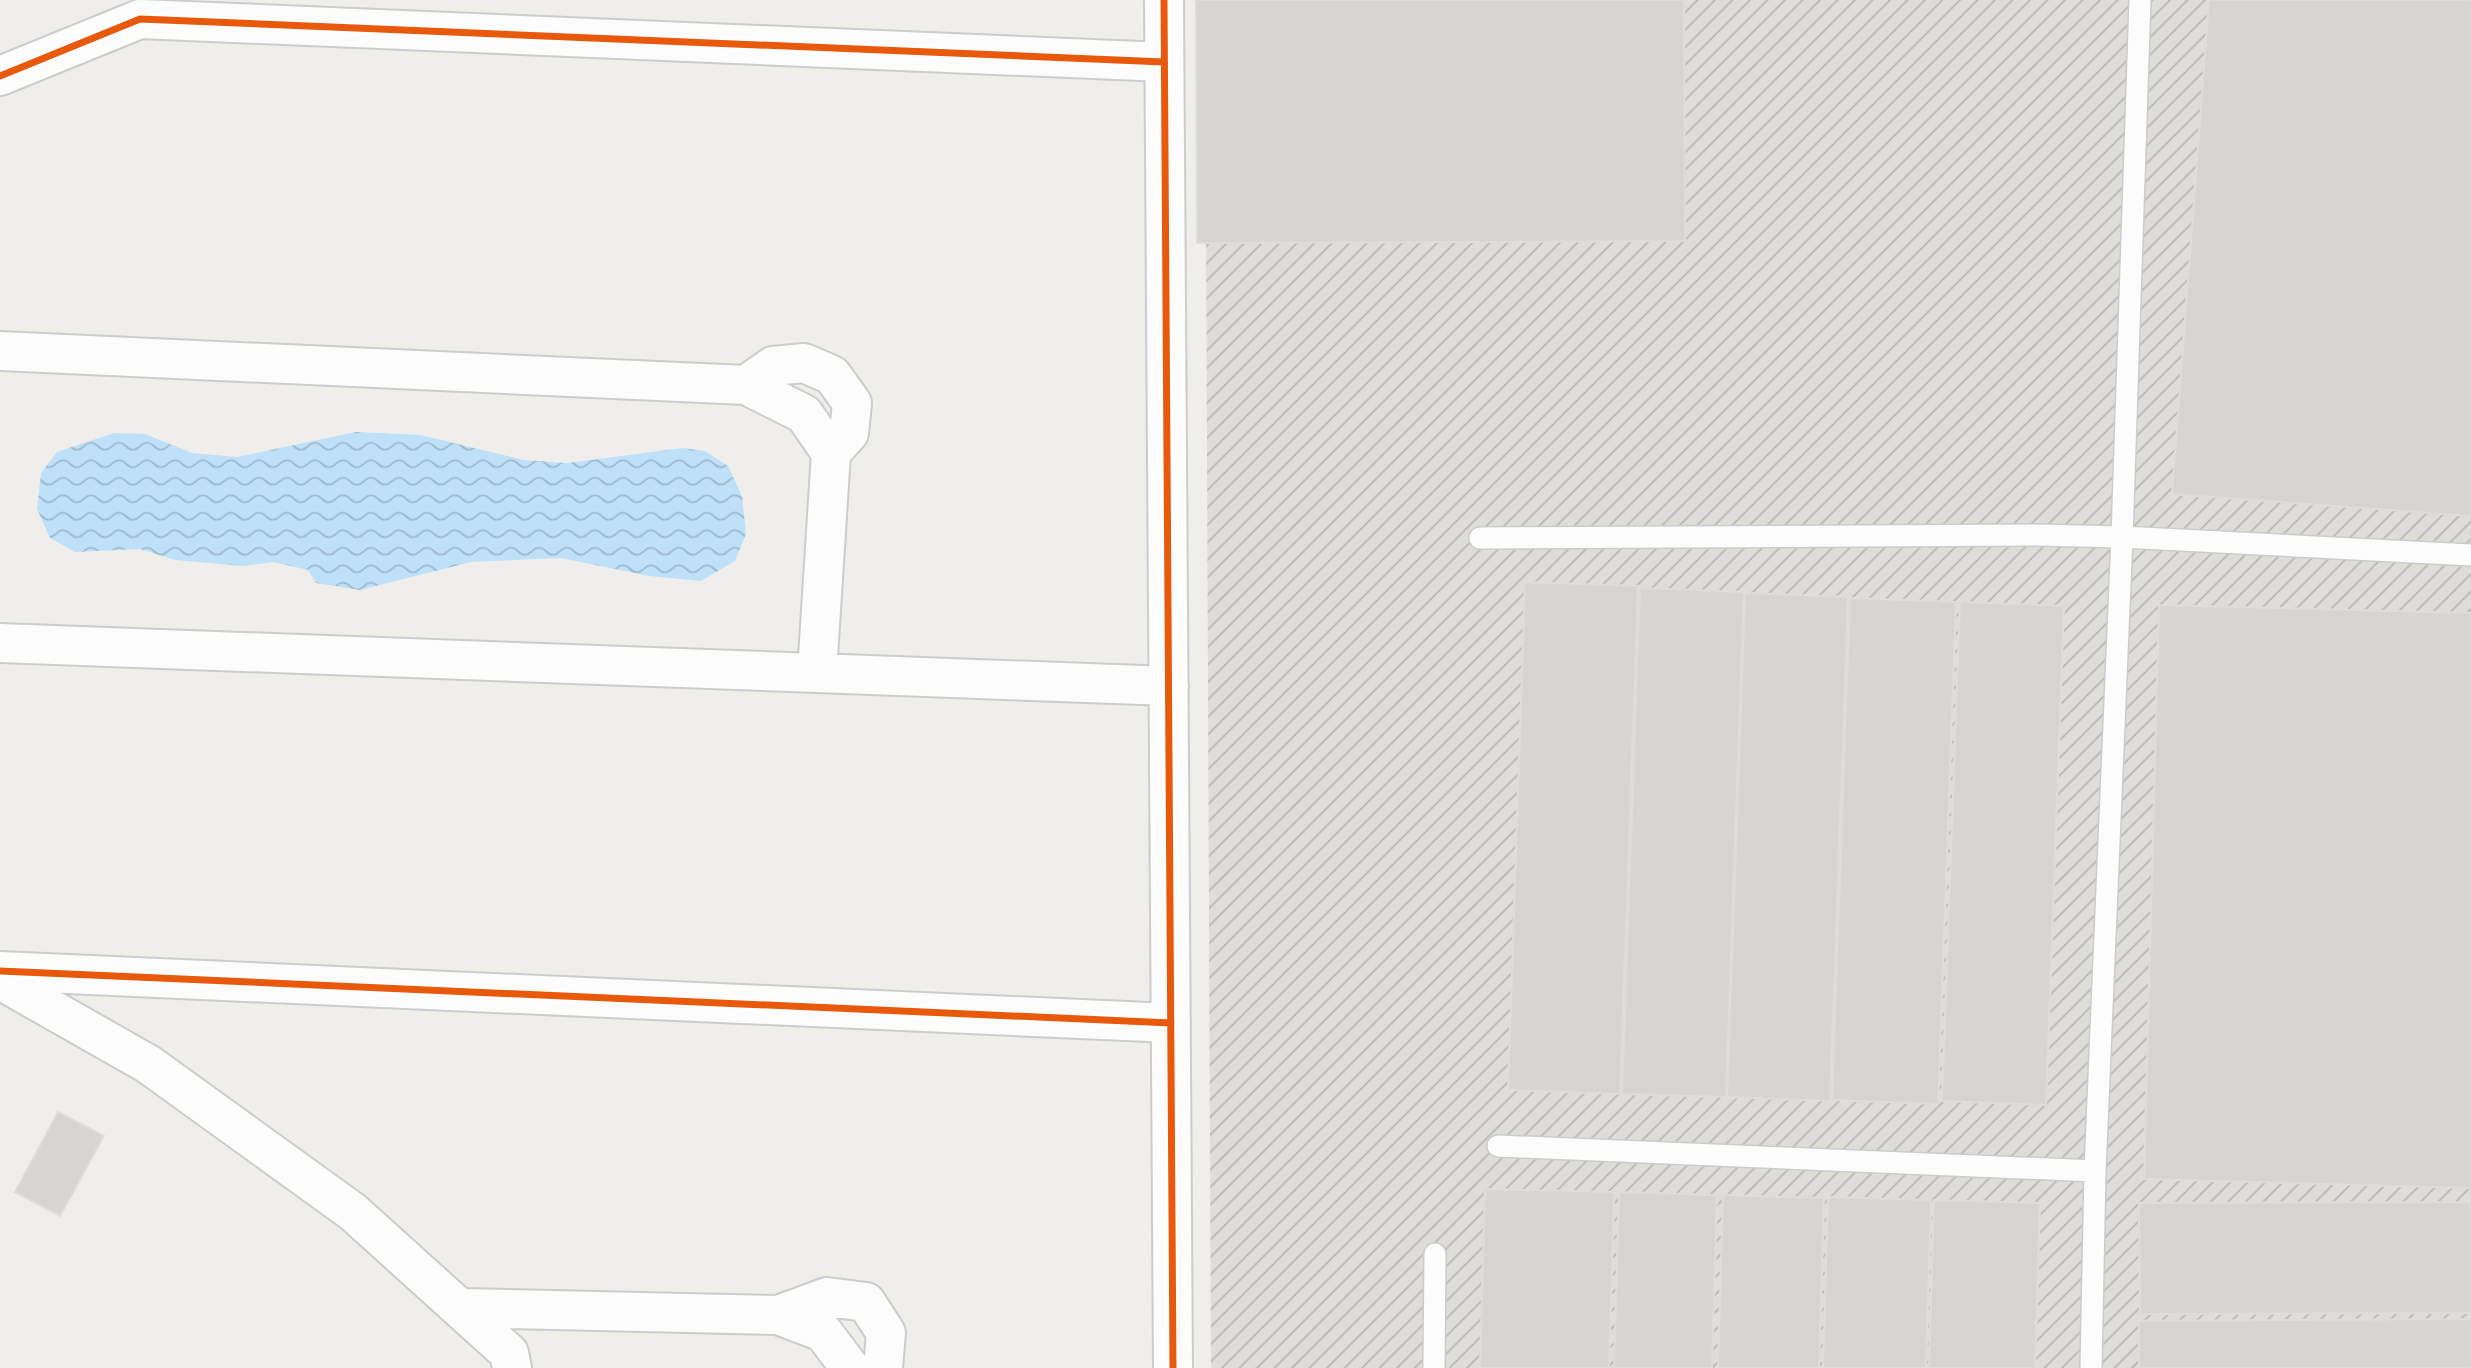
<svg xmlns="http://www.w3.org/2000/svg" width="2471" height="1368" font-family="Arial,sans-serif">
<defs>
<pattern id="industrial-furrows" width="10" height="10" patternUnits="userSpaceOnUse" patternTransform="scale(1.75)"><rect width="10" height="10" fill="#dfddda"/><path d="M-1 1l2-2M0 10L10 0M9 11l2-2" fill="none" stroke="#b8b7b5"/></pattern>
<pattern id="water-waves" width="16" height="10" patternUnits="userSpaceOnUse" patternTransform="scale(1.75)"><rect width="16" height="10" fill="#bfe0f9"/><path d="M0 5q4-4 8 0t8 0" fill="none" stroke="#9eb9cd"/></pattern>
</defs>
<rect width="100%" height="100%" fill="#efeeea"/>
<path fill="url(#industrial-furrows)" d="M1205 0H2471V1368H1211Z"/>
<path fill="url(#water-waves)" d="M356 432 421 435 523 460 567 463 682 448 705 451 728 466 742 496 746 534 735 561 701 581 649 576 561 558 471 562 360 590 316 583 308 570 274 562 243 566 175 560 140 549 75 552 50 538 37 509 41 473 57 452 114 433 145 434 192 453 237 457Z"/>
<path fill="#d6d5d3" stroke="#deddd9" stroke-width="2" d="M1196 0H1684L1685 241 1197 243Z
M2209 0H2471V516L2172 494Z
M1525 582 1638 586 1620 1094 1508 1090Z
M1640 588 1744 592 1726 1097 1622 1094Z
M1745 593 1848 597 1830 1101 1727 1097Z
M1850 598 1956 602 1938 1104 1832 1100Z
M1960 602 2064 606 2046 1105 1942 1101Z
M2159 605 2471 613V1188L2144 1179Z
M58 1112 104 1136 60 1216 15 1192Z
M1485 1189 1614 1192 1609 1368H1480Z
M1619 1192 1717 1195 1712 1368H1614Z
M1723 1195 1824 1198 1819 1368H1718Z
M1828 1197 1931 1200 1926 1368H1823Z
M1934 1200 2040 1203 2035 1368H1929Z
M2471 1202V1313L2140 1314 2139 1203Z
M2471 1319V1368H2139V1321Z"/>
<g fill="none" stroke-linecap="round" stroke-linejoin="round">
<g stroke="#cbcccc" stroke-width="24">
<path id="service" d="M1480 538 2037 535 2122 537 2471 555
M1498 1146 2095 1171
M1434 1368 1435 1254
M2091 1368 2095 1171 2122 537 2140 0"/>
</g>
<g stroke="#cbcccc" stroke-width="42">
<path id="minor" d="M1164 0 1173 1368
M0 76 140 19 1164 62
M0 351 746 385 804 414 831 453 817 673
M746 385 773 366 804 363 832 375 852 403 849 433 831 453
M0 643 1169 686
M0 971 1171 1023
M0 980 148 1064 353 1212 509 1353 512 1368
M460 1308 778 1315 823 1332 850 1368
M778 1315 827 1297 866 1302 886 1333 883 1368"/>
</g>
<use href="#service" stroke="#fdfcfc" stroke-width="21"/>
<use href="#minor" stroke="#fdfcfc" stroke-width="38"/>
<g stroke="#fff" stroke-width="11">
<path id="cycleway" d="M1164 0 1173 1368
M0 76 140 19 1164 62
M0 971 1171 1023"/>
</g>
<use href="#cycleway" stroke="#e8590c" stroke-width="7"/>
</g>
</svg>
